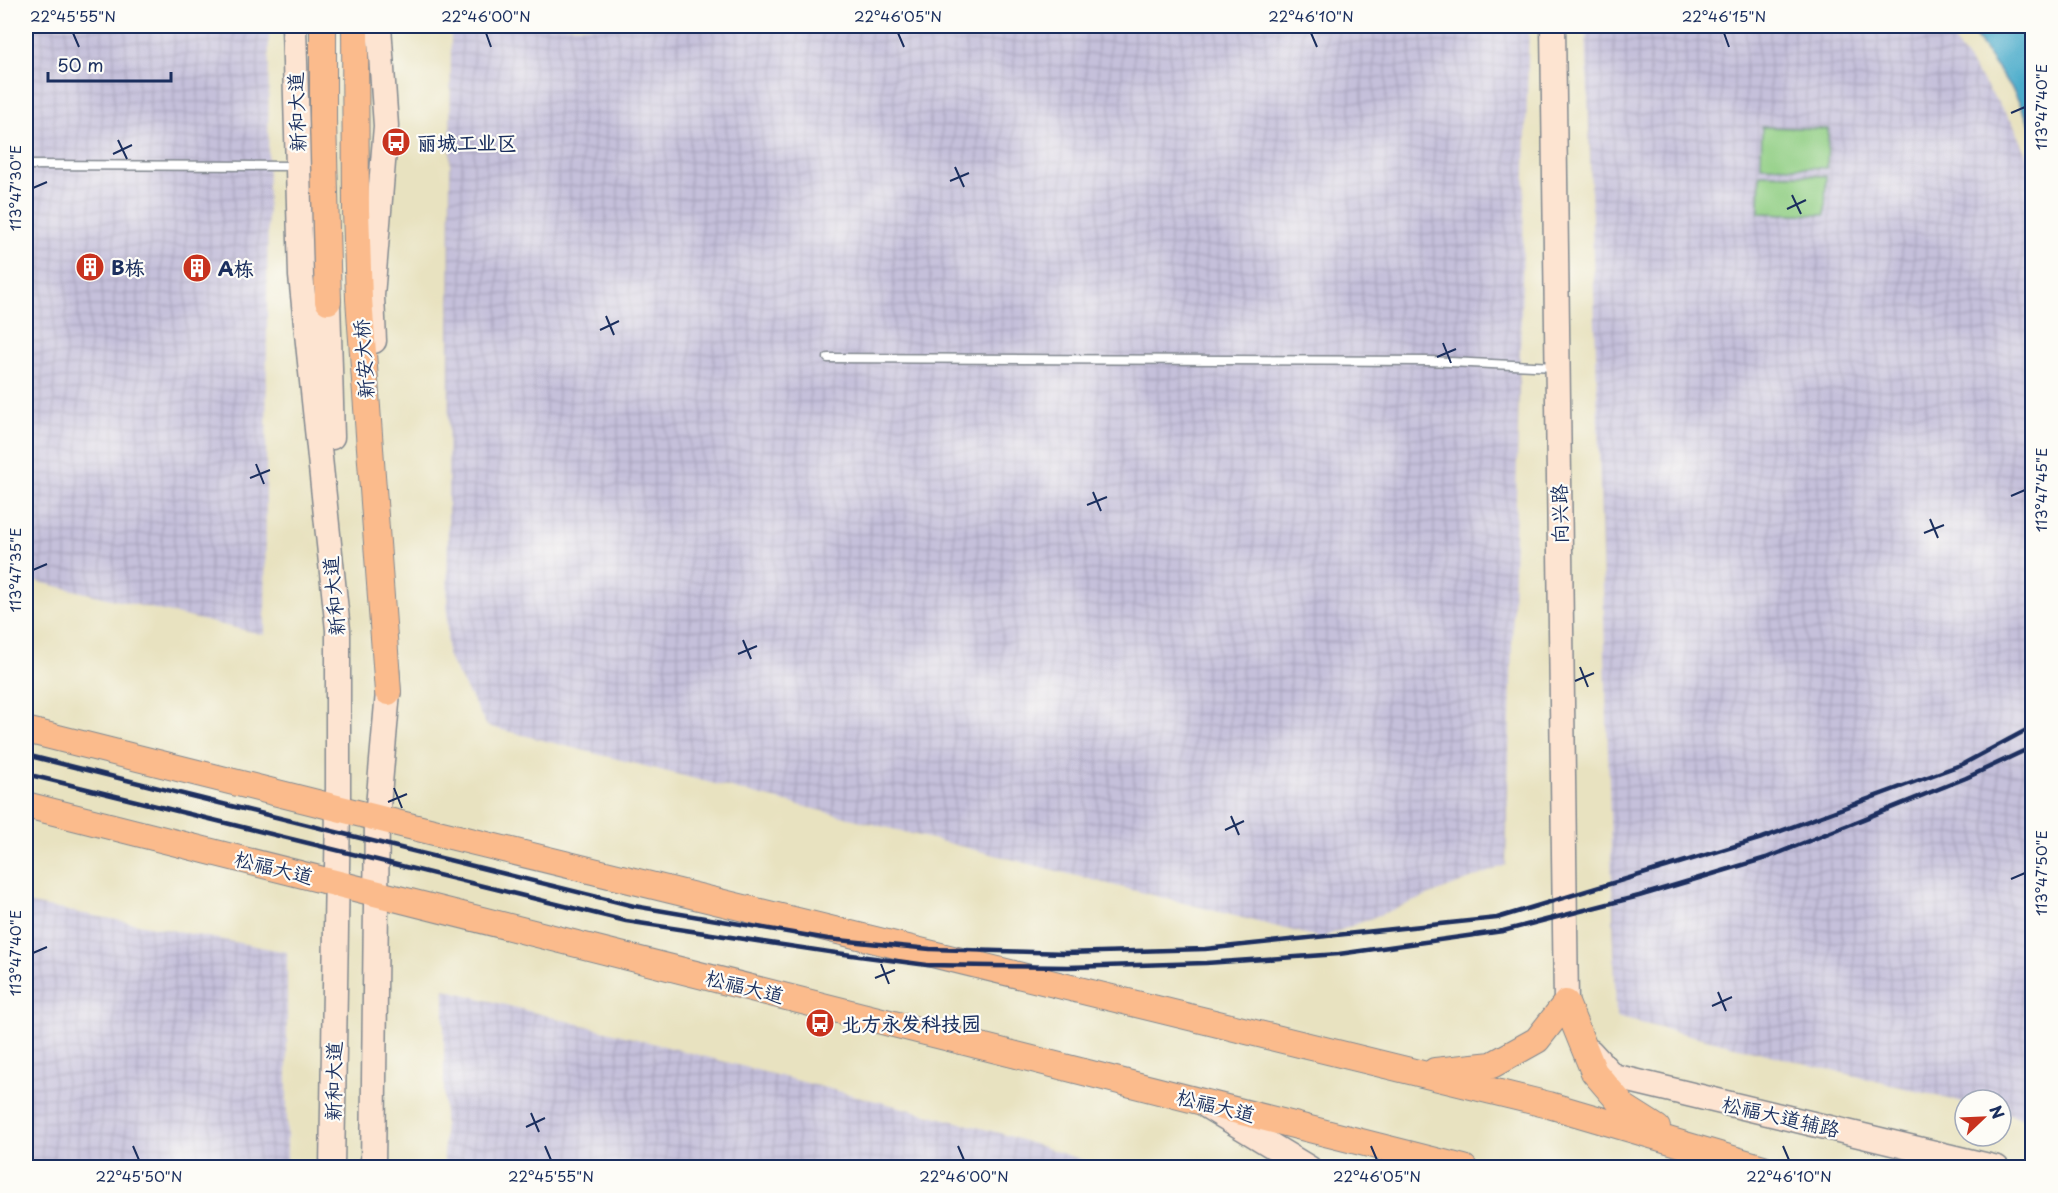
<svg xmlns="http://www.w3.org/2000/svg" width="2058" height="1193" font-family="'Playpen Sans','LXGW WenKai TC',sans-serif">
<defs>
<pattern id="industrial-grid" width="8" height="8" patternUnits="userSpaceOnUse" patternTransform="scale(1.5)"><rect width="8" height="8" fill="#c5c0da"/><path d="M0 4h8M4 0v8" fill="none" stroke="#a9a5be"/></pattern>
</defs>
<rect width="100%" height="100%" fill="#fdfcf7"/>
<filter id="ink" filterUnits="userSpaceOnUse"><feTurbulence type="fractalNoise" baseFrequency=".0167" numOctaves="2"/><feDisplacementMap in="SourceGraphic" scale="12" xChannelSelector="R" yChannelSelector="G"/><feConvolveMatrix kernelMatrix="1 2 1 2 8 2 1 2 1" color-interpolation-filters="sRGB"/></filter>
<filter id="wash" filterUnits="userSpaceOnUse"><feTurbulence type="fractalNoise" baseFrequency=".008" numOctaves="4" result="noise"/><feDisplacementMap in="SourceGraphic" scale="24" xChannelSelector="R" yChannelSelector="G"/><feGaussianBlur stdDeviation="1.35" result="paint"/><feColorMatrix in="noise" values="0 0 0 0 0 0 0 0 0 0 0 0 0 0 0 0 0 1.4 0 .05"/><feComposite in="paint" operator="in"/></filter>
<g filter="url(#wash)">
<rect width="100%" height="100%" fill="#e8e2c0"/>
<path fill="url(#industrial-grid)" d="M26 26H269L265 635 26 579Z
M451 26H1529L1506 865 1321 938 487 726 447 655Z
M1586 26H1943L2014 125 2032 166V1120L2001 1112V1100H1965V1103L1616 1017Z
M26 903 287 952V1167H26Z
M444 989 1000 1133 1104 1167H444Z"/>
<path fill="#90ce83" stroke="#567e70" stroke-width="1.5" d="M1762 127 1828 129 1827 168 1761 166Z
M1760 174 1826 176 1825 215 1759 213Z"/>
<path fill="#4caccb" stroke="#346e94" stroke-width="1.5" d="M1968 26H2032V128L2014 92Z"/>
</g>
<g filter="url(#ink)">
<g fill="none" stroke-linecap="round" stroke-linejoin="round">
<g stroke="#82888f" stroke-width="11">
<path id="lane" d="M26 165 295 166
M828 358 1429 361 1556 367"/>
</g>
<g stroke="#82888f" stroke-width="27">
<path id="secondary" d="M294 26 301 276 338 630V808L332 1168
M1553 26 1566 1003
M328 301 332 437
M374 341 372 296 386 126 379 26
M1591 1052 1613 1076 1997 1168
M1208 1107 1309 1168
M373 1168 377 818 388 692 387 672"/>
</g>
<g stroke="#82888f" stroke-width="28">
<path id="primary" d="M323 26V120L328 301
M355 26 356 210 359 299 388 692
M26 730 401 824 1549 1105 1763 1168
M26 805 1464 1168
M1566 1003 1594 1072 1624 1107 1657 1128
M1435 1071 1492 1065 1537 1040 1566 1003"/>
</g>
<use href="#lane" stroke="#fff" stroke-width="8"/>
<use href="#secondary" stroke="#fde4d1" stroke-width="24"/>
<use href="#primary" stroke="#fbbb8c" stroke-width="26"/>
<path stroke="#1b2f5e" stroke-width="4.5" d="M26 755 634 906 828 939 930 949 1065 953 1205 949 1497 918 1762 838 1963 764 2032 727
M26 774 626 921 829 952 927 965 1068 967 1206 963 1339 954 1503 931 1639 896 1766 858 1966 778 2032 747"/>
</g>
</g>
<path fill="none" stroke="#1b2f5e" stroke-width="2" d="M73 33 79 47M486 33 491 47M898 33 904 47M1311 33 1317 47M1724 33 1729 47M2011 113 2025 107M118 140 127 159M113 154 132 145M955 167 964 187M950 181 969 173M33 188 47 182M1792 195 1801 214M1787 209 1806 200M606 316 614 335M600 330 619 321M1443 343 1451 363M1437 357 1456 349M256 464 264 484M250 478 270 470M1093 492 1101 511M2011 496 2025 490M1087 505 1107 497M1930 519 1938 538M1924 533 1944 525M33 570 47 564M743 640 751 659M738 654 757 646M1580 667 1588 687M1575 681 1594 673M394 788 402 808M388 802 407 794M1231 816 1239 835M1225 830 1244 821M2011 879 2025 873M33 953 47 947M881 964 889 984M875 978 895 970M1718 992 1726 1011M1712 1006 1732 997M531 1113 539 1132M526 1127 545 1118M133 1146 139 1160M545 1146 551 1160M958 1146 964 1160M1371 1146 1377 1160M1783 1146 1789 1160"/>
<defs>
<g id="bus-disc" transform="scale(1.5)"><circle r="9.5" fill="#c8321e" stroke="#fdfcf7"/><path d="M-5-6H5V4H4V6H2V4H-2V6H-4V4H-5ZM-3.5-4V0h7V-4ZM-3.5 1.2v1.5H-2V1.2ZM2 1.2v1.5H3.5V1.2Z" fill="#fff"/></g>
<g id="building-disc" transform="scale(1.5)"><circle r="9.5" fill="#c8321e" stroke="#fdfcf7"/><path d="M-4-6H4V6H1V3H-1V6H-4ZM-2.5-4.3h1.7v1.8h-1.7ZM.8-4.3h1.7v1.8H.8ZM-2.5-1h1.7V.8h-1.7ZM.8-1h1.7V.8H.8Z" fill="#fff"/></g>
</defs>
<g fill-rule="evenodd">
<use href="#bus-disc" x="396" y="142"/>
<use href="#building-disc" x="90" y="267"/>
<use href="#building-disc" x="197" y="268"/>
<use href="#bus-disc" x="820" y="1023"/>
</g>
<g text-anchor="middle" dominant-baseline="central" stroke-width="4.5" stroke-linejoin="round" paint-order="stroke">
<g font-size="20" fill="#1b2f5e" stroke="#fdfcf7">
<text transform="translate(296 112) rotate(-92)">新和大道</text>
<text transform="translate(363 359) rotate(-94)">新安大桥</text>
<text transform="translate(1559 514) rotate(-91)">向兴路</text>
<text transform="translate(333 596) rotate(-95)">新和大道</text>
<text transform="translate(274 867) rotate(14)">松福大道</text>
<text transform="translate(745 986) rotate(14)">松福大道</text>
<text transform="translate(333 1081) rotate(-89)">新和大道</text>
<text transform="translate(1216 1105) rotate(14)">松福大道</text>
<text transform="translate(1781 1116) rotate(13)">松福大道辅路</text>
</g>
<g font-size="20" font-weight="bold" fill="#1b2f5e" stroke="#fdfcf7" text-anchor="start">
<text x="417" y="142">丽城工业区</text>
<text x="111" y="267">B栋</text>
<text x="218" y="268">A栋</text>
<text x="841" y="1023">北方永发科技园</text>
</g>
</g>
<rect width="2058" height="1193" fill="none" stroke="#fdfcf7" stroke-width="66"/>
<g transform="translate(1983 1118) rotate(67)"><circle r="28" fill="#fdfcf7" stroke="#a3aaba" stroke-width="1.5"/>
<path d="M0-4.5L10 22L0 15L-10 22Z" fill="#c8321e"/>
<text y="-9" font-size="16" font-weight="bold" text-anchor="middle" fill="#1b2f5e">N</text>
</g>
<path d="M48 72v9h123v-9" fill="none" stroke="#1b2f5e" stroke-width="3"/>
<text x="57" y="72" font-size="18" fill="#1b2f5e" stroke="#fdfcf7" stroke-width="4.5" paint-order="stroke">50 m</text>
<rect x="33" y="33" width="1992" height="1127" fill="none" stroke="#1b2f5e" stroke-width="2"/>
<g font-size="15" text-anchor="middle" fill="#1b2f5e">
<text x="73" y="22">22°45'55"N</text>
<text x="486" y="22">22°46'00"N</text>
<text x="898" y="22">22°46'05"N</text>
<text x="1311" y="22">22°46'10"N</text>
<text x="1724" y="22">22°46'15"N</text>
<text transform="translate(2042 107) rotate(-90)" y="5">113°47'40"E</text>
<text transform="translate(16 188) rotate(-90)" y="5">113°47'30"E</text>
<text transform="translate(2042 490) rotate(-90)" y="5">113°47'45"E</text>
<text transform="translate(16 570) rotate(-90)" y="5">113°47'35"E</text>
<text transform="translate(2042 873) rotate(-90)" y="5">113°47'50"E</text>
<text transform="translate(16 953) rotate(-90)" y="5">113°47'40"E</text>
<text x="139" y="1182">22°45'50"N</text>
<text x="551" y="1182">22°45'55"N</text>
<text x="964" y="1182">22°46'00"N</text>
<text x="1377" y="1182">22°46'05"N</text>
<text x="1789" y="1182">22°46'10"N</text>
</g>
</svg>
